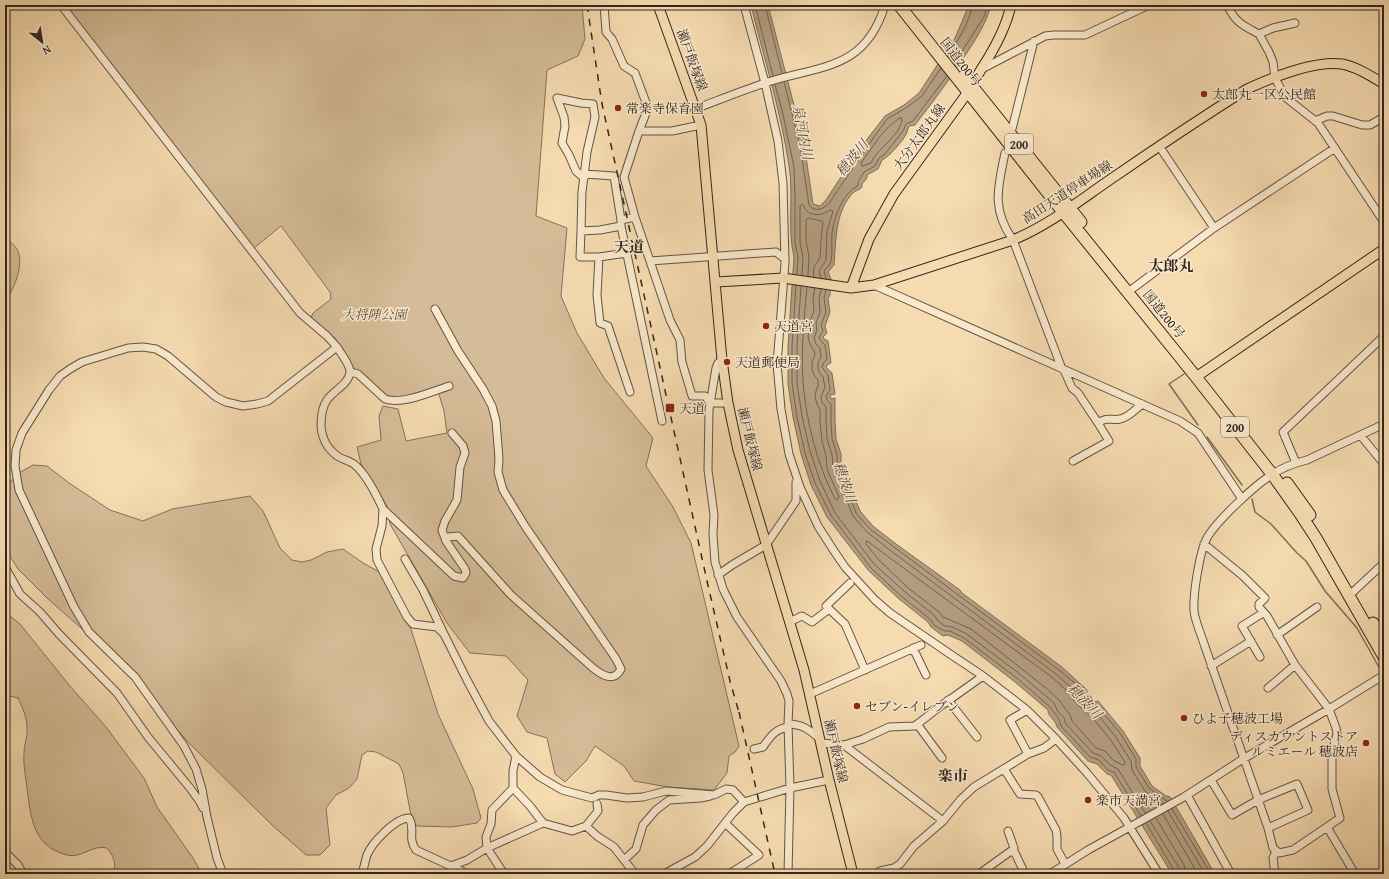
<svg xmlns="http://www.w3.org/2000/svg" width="1389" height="879" font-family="'Gentium Book Plus','Noto Serif JP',serif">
<rect width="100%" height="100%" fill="#f6dbb0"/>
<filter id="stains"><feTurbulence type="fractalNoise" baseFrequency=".005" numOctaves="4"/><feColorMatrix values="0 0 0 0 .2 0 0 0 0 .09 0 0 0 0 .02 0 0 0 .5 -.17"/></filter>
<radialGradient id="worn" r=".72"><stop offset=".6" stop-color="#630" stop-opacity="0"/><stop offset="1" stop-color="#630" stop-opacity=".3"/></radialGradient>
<path fill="#d5bc98" stroke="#84715c" d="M65 5H582L585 39 578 56 547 70 536 216 567 228 561 296 577 333 604 378 653 438 646 466 673 507 691 543 739 746 735 752 729 756 727 773 714 790 668 787 634 781 624 766 595 746 586 761 565 782 555 774 547 738 527 732 517 716 528 680 506 656 470 653 447 623 390 524 387 506 361 464 357 447 381 440 379 416 383 406 398 409 406 441 447 433 444 411 437 388 396 398H388L365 376 352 367 335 338 321 328 311 318 313 313 331 299 330 292 281 226 254 248Z
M5 240H9C11 243 15 246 17 249 25 263 14 290 5 302Z
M33 465 47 466 69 483 110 510 143 521 172 509 250 496 263 511 280 548 292 560 302 562 311 560 327 552 343 549 363 563 385 575 402 601 438 714 473 789 481 818 477 823 452 827 417 826 412 821 403 773 399 764 376 752 368 751 362 755 357 779 349 788 336 795 326 808 330 845 320 855H306L272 825 189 743 106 650 47 598 18 569 5 548V488L17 474Z
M5 612 20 624 69 685 106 727 144 778 157 807 193 858 202 874H114C116 863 114 856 107 848 93 844 81 859 67 855 32 846 31 817 27 788 26 777 23 765 24 754 24 745 28 736 27 727 27 717 22 707 18 698L5 695Z"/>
<path fill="#b39d7f" stroke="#7f6d59" d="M751 5H768L804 144 813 204 820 206 826 200 858 151 885 116 904 105 919 93 955 38 969 5H991C986 24 975 41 964 57 949 81 932 103 915 125L909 126C908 128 908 130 907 132 905 139 888 158 882 160L878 169 867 175V178L862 184V187C860 190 857 190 854 192 835 210 836 241 834 265L828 272 831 279 830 295 828 299 830 312 825 326 827 333 823 337 824 339 828 341 831 363 827 365 826 367 832 373 835 394 830 395 831 399 835 398V421L836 439 841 454V464L860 511 873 526 896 544 960 590 962 593 1062 667 1087 690V693L1096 702 1098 701 1123 731 1140 758V766L1152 786 1166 796 1170 797 1185 822 1215 874H1172L1111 775 1107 774 1097 764 1088 761 1057 727C1056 720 1048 717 1048 710L1015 682 962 641 948 635 943 636 931 627 928 622 899 599 868 570 827 517 811 485 801 454 793 417 788 384V346L794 257C787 227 794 196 789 166 781 111 764 59 751 5Z"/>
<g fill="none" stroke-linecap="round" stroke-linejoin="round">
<path stroke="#726250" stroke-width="1" d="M755 5 773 76
M765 5 782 73
M948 56C956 44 971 20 972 5
M954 64 985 15 987 5
M784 82 800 145 809 205C815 213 824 209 830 202L862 154 887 119 906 108 922 96 941 68
M775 85 783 114 794 167 795 198V243L798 257 797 274
M900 118H902C902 135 877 148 871 163L862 166 861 163C872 148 884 127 900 118Z
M802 275 803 258 800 242V206L802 204C804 206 805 210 808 212 816 217 824 214 830 210L833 211 827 231 826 260 819 271 821 278
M808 276 809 256 806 241V220L808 218 822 221 823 222C821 234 821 244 820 256 819 264 811 264 814 277
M826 279 824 271C826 268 830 265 831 261 833 253 831 242 832 234 833 219 843 192 858 186V182L864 172 875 166 879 158 884 155 903 131 906 124 913 121 947 76
M796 285 792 346V383L797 417 805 453 815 483 831 515 871 568 901 596 930 619 934 625 944 631H950L964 638 1018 679 1050 707C1054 713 1060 718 1061 726L1090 757 1099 760 1108 770 1114 772 1141 816
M801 286 797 346V383L802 416 810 451 820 481 835 513 874 564 905 592 934 615 938 621 945 626 952 627 967 634 1021 675 1054 703 1057 710 1064 718 1066 724 1093 753 1101 756 1110 765 1118 769 1145 813
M807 287C804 318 801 350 803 382 806 421 817 464 835 499L837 500 839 497 827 469 826 456 822 441 820 421V410L817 404 815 397 816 391 818 386V380L814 375 812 369V362L815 355 814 351 810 344 808 337 810 322 814 311 813 298 815 288
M821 289 819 298 820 312 816 323 817 330 814 338 816 344 820 348 821 357 818 363V368L819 372 823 377 825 387 821 397 822 402 826 407V421L827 439 832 455 833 466 853 516 867 532 891 551 1056 674 1073 689 1081 699 1090 708 1095 711 1115 736 1131 761 1132 770 1145 791 1162 804
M826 290 824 298 826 312 821 325 823 331 819 337 821 341 825 345 827 359 823 364 822 367 828 375 830 390 826 396 827 400 831 404V421L832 439 837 454V464L856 513 870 529 894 547 1059 670C1065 675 1071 680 1077 685 1084 692 1087 703 1097 706L1120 733 1136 759V767L1149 788 1167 801
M867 541 1053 678 1069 693 1076 703 1085 712 1091 716 1110 739 1125 762V764L1122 765 1113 760 1105 751 1096 748 1072 721 1070 715 1059 700 1046 688 971 629 943 617 938 611 908 588 879 560 866 544Z
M1172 809 1211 874
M1168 811 1205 874
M1163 814 1198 874
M1156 818 1184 865 1186 874
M1150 821 1179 868 1180 874
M1146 823 1174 870 1175 874"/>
<path stroke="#7f6d59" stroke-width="1.5" d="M1184 374 1169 384 1198 425
M1207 437 1242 485
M1252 499 1255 512 1271 524 1297 553 1306 561 1325 591 1357 628 1380 669"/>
<g stroke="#635344" stroke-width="9">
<path id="minor" d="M61 5 300 313 327 336 337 347 268 401 257 404 243 406 226 402 216 397 168 356 156 349 143 347 128 348 82 362 70 369 60 376 49 390 22 433 16 450 15 466 19 490 74 607 89 632 135 677 184 746 196 769 202 789 207 817 217 858 223 874
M604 5 606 32 612 39 624 66 635 73 648 108 639 131 624 177 635 217 670 320 680 340 682 362 692 396H705L710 403
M744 5 765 83 778 141 783 183 785 263 777 364 781 409 789 454 800 487 818 526 834 551 845 567 875 600 890 613 950 654 983 676 1027 710 1056 739 1087 773 1124 818 1159 874
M1227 5C1236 23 1242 25 1259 34L1269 52 1273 62 1275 78 1285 97 1318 123 1384 222
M1259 34 1273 28 1295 23
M982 69 1045 36 1054 35H1085L1149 5
M695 109C719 100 741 91 765 83 820 65 865 71 885 5
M1315 121 1327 116H1333L1362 125H1370L1384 117
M1012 129 1034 41
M639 131H672L701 125
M1159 146 1214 228
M1005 153C998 187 991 209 1013 240L1062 369
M584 174 614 176 621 220
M584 178 576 171 569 155 562 143 565 126 564 117 557 98 581 103 593 104 595 117 587 152 582 192 581 231 600 230 621 226V220L635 217
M621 226 662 421
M581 231 580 257H599L627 253
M599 257 597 295 600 323 608 326 630 392
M650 261 776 252 785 259
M874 285 1180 421 1198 433 1242 499
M1128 292 1214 228 1335 148
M337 347C341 354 350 364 350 372 349 384 334 390 327 400 322 407 321 417 321 426 322 439 328 450 339 457 344 460 351 461 355 465 367 475 377 496 383 509L454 576 463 578 466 573 465 569 446 541 448 537 458 536 511 595 593 668C602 675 614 683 621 669L616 659 525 526 503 490 498 472 499 459 496 421 492 406 483 389 458 351 435 309
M722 360 718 363 716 368 709 410 708 470 714 515 713 534 715 562 723 589 737 617 781 681 787 694 789 701 788 724 790 788 788 874
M1064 370 1072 388 1078 393 1098 423
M350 372 358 374 385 399C402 405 431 392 449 386
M710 403H728
M1361 436 1384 464
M1073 461 1109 441 1098 423C1108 416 1111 421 1120 419 1128 418 1136 409 1142 404
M1296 463 1283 432 1384 336
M383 509 382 526 376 549 377 560 407 617 413 624 437 627 444 634 467 680 489 721 516 756 540 777 562 790 592 798 599 795H606L627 798 643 797 666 791 714 795 726 789 733 790 744 802
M446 541 442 530 445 521 457 500 460 467 465 453 463 446 452 433
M1204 544 1243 576 1265 598 1259 604V607L1267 616 1295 665 1329 709 1336 728 1337 734 1332 753V789L1340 818 1327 827
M405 559 423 590 443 632
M5 567 20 594 40 612 59 634 117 693 148 737 190 788 200 802 203 808
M718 575 732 565 766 545 796 501V482
M850 583 826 606 845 624 865 670
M1348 595 1354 591 1384 563
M789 622 802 616 812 622 829 609
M1277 635 1317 607
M913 648 926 675
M1260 657 1242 626 1263 613
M1211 666 1251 641
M1268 688 1295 665
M810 694 921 645
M948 700 977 737
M1027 710 1010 720 1028 754
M788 724C802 724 810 730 820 739
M917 724 942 758
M821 743 844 745 863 739 889 727 915 726 938 708 983 676
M844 745 943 821
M754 749 763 747C770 737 775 729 788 727
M1004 769 1020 794 1036 795 1038 797 1056 830 1057 836V849L1065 864
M1211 780 1232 815 1258 800 1297 784 1308 810 1268 828
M513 788 530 806 543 823
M1187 795 1231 874
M725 823 759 855 729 874
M586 826 598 811 597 804
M1008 831 1014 848 1013 852
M5 852 18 865 23 874
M624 860 636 849 643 825 656 810 669 800 701 798 710 796
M451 866 467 860 487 848 543 823 572 831 586 826 597 836 614 847 635 874
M362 874C364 868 365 861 367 855 372 843 395 818 409 818 416 830 407 837 416 850L468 874
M504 874 487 848 486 837 491 824 492 810 513 788V771L516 756
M664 874 695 857 707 846 733 813 744 802 790 788 829 780
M875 874 880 871 894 868 900 864 914 846 943 821 961 799 974 787 1028 754 1044 748 1056 739
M979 874 1011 851 1015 853 1025 874
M1050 874 1088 850 1184 797 1243 759 1329 709 1384 675
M1275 874 1273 858 1276 851
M1355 874 1327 827 1293 850 1279 853 1273 848 1268 828 1202 638C1199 629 1195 620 1194 611 1193 595 1199 555 1206 540 1214 523 1256 484 1273 474 1283 467 1295 463 1307 460L1384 424"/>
</g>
<g stroke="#322620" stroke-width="11">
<path id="major" d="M658 5 701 125 722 360 728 403 738 450 804 670 829 780 853 874
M716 282 783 278 851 288 874 285 1013 240C1049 225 1079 201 1111 179 1156 148 1201 118 1247 89 1271 78 1315 60 1342 64 1357 67 1371 76 1384 84
M851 288 869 239 894 194 968 92C972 84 977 76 982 68 995 48 1006 28 1011 5
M1196 377 1384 249"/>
</g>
<g stroke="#322620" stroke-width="13">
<path id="highway" d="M899 5 1063 212 1196 377 1272 474 1299 512 1316 538 1384 657
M964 76 1081 222
M1287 483 1310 515
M1373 623 1384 642"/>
</g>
<use href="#minor" stroke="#f9e8cc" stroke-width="7"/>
<use href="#major" stroke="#f6dbb0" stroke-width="9"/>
<use href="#highway" stroke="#f6dbb0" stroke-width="11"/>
<path stroke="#322620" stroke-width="1.5" stroke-dasharray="7 7" stroke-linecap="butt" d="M587 5 602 104 707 581 730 681 740 716
M739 712 775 874"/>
</g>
<g fill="#8f2418" stroke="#f9e8cc" stroke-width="1.5">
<circle cx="1204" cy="94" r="4"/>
<circle cx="618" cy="108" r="4"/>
<circle cx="766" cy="326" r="4"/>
<circle cx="727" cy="362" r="4"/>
<rect x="665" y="403" width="10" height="10" rx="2"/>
<circle cx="857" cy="706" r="4"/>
<circle cx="1184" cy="718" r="4"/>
<circle cx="1366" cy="743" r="4"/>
<circle cx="1088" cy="800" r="4"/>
</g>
<g text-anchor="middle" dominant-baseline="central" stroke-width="3" stroke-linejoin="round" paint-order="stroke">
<g fill="#f9e8cc" stroke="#6e6054" stroke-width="1">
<rect x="1005" y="134" width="28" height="20" rx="3"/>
<rect x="1221" y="417" width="28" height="20" rx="3"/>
</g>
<g font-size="12" font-weight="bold" fill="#322620">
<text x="1019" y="144">200</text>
<text x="1235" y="427">200</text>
</g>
<g font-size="13" fill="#322620" stroke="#f9e8cc">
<text transform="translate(692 60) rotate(70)">瀬戸飯塚線</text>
<text transform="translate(961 62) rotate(52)">国道200号</text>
<text transform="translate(919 137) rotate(-54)">大分太郎丸線</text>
<text transform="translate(1067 192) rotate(-33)">高田天道停車場線</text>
<text transform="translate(1164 314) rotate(51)">国道200号</text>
<text transform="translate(750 439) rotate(76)">瀬戸飯塚線</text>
<text transform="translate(836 751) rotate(77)">瀬戸飯塚線</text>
</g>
<g font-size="13" fill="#322620" stroke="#f9e8cc" text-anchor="start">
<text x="1212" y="94">太郎丸一区公民館</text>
<text x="626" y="108">常楽寺保育園</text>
<text x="774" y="326">天道宮</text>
<text x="735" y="362">天道郵便局</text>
<text x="679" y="408">天道</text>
<text x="865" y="706">セブン-イレブン</text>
<text x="1192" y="718">ひよ子穂波工場</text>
<text x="1358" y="736" text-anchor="end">ディスカウントストア<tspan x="1358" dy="15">ルミエール 穂波店</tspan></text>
<text x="1096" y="800">楽市天満宮</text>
</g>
<g font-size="13" font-style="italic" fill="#5b4c3e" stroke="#f9e8cc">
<text x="374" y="314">大将陣公園</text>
</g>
<g font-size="14" font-style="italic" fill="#594a3c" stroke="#f9e8cc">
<text transform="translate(803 132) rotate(79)">泉河内川</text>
<text transform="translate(852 158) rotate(-50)">穂波川</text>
<text transform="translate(845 482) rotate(71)">穂波川</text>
<text transform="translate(1085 701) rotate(47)">穂波川</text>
</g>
<g font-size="15" font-weight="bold" fill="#322620" stroke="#f9e8cc">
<text x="629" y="246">天道</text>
<text x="1171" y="265">太郎丸</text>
<text x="953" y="775">楽市</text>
</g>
</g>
<rect width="1389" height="879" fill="none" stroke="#f6dbb0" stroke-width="20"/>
<rect x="6" y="6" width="1377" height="867" fill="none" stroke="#322620" stroke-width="2"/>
<rect x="10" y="10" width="1369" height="859" fill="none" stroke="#322620"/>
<g transform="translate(42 42) rotate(150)" stroke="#f9e8cc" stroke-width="3" paint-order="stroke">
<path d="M0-3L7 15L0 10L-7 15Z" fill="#322620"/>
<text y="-6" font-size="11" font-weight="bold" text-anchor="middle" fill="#322620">N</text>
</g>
<rect width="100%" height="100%" filter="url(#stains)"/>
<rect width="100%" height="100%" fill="url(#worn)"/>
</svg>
